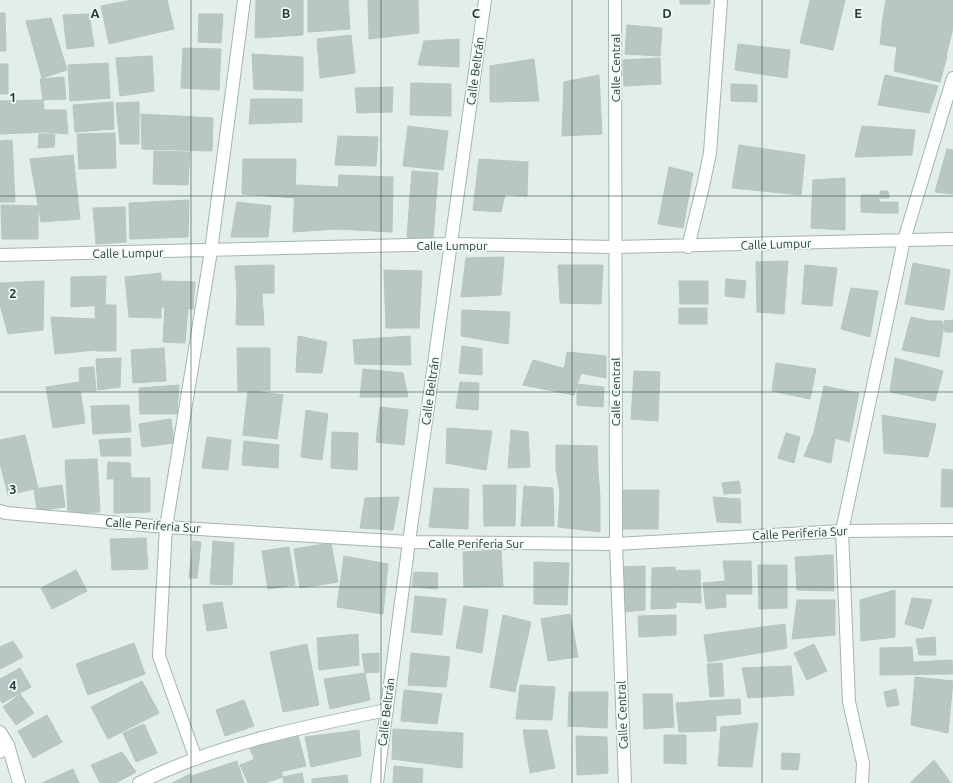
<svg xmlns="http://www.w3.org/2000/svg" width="953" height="783" font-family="Ubuntu,sans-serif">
<rect width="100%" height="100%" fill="#e3ede9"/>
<path fill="#b8c7c3" stroke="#b5c6c1" d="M132 0H137L147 35 109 44 101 6Z
M138 0H167L174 29 147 35Z
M256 0H303V35L255 38Z
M308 0H348L350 29 308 32Z
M368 0H418L419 33 369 39Z
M680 0H710V4H680Z
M810 0H845L833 50 800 43Z
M886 0H953V28L883 17Z
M0 13H5L6 51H0Z
M89 14 94 46 67 49 63 15Z
M199 14H223L221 43 198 42Z
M883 17 953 28 946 56 880 44Z
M51 18 67 70 42 78 26 21Z
M627 25 662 28 660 56 625 54Z
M351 35 355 73 320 78 317 39Z
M459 39V67L418 65 424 41Z
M738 44 790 50 787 78 735 70Z
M897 46 947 56 940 82 894 71Z
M183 48 221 49 219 90 181 88Z
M252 54 303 57V91L254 89Z
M152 56 154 91 120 96 116 58Z
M660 58 661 84 624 86 623 60Z
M534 59 539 101 490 102V66Z
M108 63 110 98 70 101 68 65Z
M0 64H8V94H0Z
M599 75 602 134 562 136 564 82Z
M885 75 938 86 929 113 878 105Z
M64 77 66 99 43 100 40 79Z
M411 83 451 84V116L410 115Z
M731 84 757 85V102L731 101Z
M393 87 392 112 357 113 355 88Z
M251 99H302V122L249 124Z
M43 100 46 132 0 134V101Z
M113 102 114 129 75 132 73 105Z
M139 102V144H120L116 103Z
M44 110H66L68 134 46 132Z
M141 114 213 118 212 151 142 149Z
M408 126 448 131 443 170 403 166Z
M862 126 915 130 912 155 855 157Z
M115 133 116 168 79 169 77 134Z
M39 134H55L54 147 38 148Z
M338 136 378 137 376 166 335 165Z
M12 140 15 202H0V141Z
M739 145 805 155 801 195 732 188Z
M947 149 953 150V194L935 192Z
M154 151 190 152 188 185 153 184Z
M73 155 80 219 41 222 30 159Z
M243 159H296L295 198 242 194Z
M479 159 528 162 527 196 505 194 501 212 473 210Z
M669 167 693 173 683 228 658 224Z
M412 171 438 173 433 239 407 237Z
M339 175 393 177 392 232 336 229Z
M845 178V230L811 228 813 180Z
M295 185 338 187 336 229 293 232Z
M880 191H888L889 198H880Z
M861 195H879V213L861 212Z
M189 200 188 237 130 239 129 203Z
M237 202 271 206 268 237H231Z
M879 202H898V213H879Z
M1 205 38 206V239H2Z
M125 207 126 242 96 244 93 208Z
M504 257 501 295 461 297 466 258Z
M788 261 784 314 757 312 756 262Z
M913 263 950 270 944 310 905 304Z
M274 265V293L237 294 235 266Z
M558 265H603L601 304 560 303Z
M805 265 837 268 832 306 802 304Z
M384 270 422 271 419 328H386Z
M161 273V318L129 317 125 277Z
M106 276 105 305 71 307V277Z
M726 279 746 281 744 298 725 296Z
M44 281 43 330 8 334 0 305V283Z
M161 281 195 282 193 309 161 307Z
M679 281H708V304H680Z
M851 288 878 291 870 337 841 329Z
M237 294H262L264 325H236Z
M95 305H116V351H96Z
M165 307 188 308 185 343 163 342Z
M679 308H707V324H679Z
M462 310 510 312 508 344 461 336Z
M51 317 95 319 96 350 55 354Z
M911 317 944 324 939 357 902 350Z
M953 320V332H945L944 321Z
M930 321H942V336L931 337Z
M298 336 327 342 322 373 296 372Z
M410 336 411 365 355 364 353 340Z
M462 346 482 349V375L459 373Z
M164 348 166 381 133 383 131 350Z
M237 348H270V390L238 391Z
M567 352 606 356V378L564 370Z
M121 358 120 387 98 390 96 359Z
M895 358 943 371 935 401 890 392Z
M533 360 581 373 574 395 523 385Z
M776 363 816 369 810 399 772 391Z
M94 367 96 391H80L79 368Z
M363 369 403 373 408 397H360Z
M634 371 660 372 658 421 631 419Z
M79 382 85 423 53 428 46 387Z
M460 382 479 383 478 410 456 408Z
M577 384 604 387 603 407 577 405Z
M179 385 177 414H140L139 388Z
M824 386 859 393 849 442 814 432Z
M248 390 283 395 277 439 243 435Z
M129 405 131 432 93 434 91 406Z
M380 407 408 410 404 445 376 442Z
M306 410 328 414 322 460 301 457Z
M882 415 936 424 928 457 884 453Z
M171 419 174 443 142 447 139 424Z
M447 428 492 431 486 470 446 463Z
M511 430 528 432 530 467 508 468Z
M332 432 358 433 357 470 331 468Z
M814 432 835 438 831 463 804 456Z
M786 433 800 437 794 463 778 458Z
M25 435 38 488 8 495 0 463V440Z
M207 437 231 440 228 470 202 468Z
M130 438 131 456H101L99 440Z
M244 441 279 445 278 468 242 465Z
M556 445 597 446 598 472 556 469Z
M97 459 100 512 68 513 65 460Z
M108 462 130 463 131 478 107 479Z
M556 469 598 472 600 497 560 493Z
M942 469 953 470V507H941Z
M114 478H150V512L114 513Z
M739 481 741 493 724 494 722 483Z
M62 485 65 507 37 511 34 489Z
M483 485H516L515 526H484Z
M524 486 553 488 554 526H521Z
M434 488 469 489 468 529 429 527Z
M622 490H659L658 529H622Z
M560 493 600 497V532L558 527Z
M399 497 393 530 360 528 365 498Z
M713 497 740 499 741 523 717 522Z
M146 538 148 569 112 570 110 539Z
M193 541 201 542 197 578H189Z
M213 541 234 543 232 585 210 584Z
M331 543 338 582 300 588 294 549Z
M289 547 295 585 268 589 262 551Z
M501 550 503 586 464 587 463 552Z
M833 555 834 591 797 590 795 557Z
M344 556 388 564 383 614 337 607Z
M723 561H751L752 594H727Z
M534 562 569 563 567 605 534 604Z
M758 565H787V608L759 609Z
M645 566V610L623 612 621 567Z
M675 567 676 608 651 609 652 568Z
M76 570 87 591 52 609 41 588Z
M700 570 701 603 676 602 675 571Z
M414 572 438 573 437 589 412 587Z
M725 581 726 607 706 609 703 583Z
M895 590V637L861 641 860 600Z
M415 596 446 599 442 635 411 632Z
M912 598 932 600 923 629 905 624Z
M797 600H835V635L792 639Z
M222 602 227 628 207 631 203 605Z
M464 606 488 610 482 653 456 648Z
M570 614 578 657 548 661 541 619Z
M503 615 531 622 515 692 490 687Z
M676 615V635L639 637 638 616Z
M785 624 787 648 708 662 704 635Z
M358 634 359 665 319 670 317 638Z
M935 637 936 655H919L916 639Z
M13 641 23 657 0 669V647Z
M134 643 145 674 88 695 76 664Z
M307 644 319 705 283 712 270 652Z
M814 644 827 671 807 680 794 653Z
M912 647 913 662 952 660 953 674 880 675V648Z
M379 653V672L365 673 362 654Z
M411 653 450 657 446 687 408 685Z
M722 663 724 696 710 697 707 664Z
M791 666 794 695 748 698 742 668Z
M20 668 31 687 2 703 0 699V679Z
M365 673 370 700 330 709 324 679Z
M915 677 953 681 948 733 911 725Z
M142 681 159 713 108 739 91 707Z
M520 685 555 687 552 720 516 719Z
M896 689 899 705 887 707 884 692Z
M404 690 442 694 437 724 401 721Z
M569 692H608L607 728 568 726Z
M20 694 34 713 16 725 3 707Z
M643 694H672L674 727 644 729Z
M740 699 741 714 708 716 706 701Z
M244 700 254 726 225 736 216 710Z
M706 701 708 716H716V731L679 732 676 703Z
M47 715 62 742 33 758 18 731Z
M758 723 752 767 718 766 721 727Z
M144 724 157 753 136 762 123 733Z
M393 729 463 733 462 768 392 759Z
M359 730 361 756 311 767 305 737Z
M523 730H547L555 768 530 773Z
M298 735 306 766 280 772 271 742Z
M664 735H686V764L664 763Z
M576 736 607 737 608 773 577 775Z
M271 742 283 777 265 783 250 749Z
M122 752 136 772 116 783H100L91 765Z
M782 753 800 754 798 770 781 769Z
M255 759 265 783H248L240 765Z
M934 760 951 783H910Z
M237 761 244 783H228L222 766Z
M222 766 228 783H195L192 776Z
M394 766 423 769 422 783H393Z
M73 769 79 783H42Z
M302 773 304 783H284L283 777Z
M190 774 195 783H172Z
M347 775 348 783H312V779Z"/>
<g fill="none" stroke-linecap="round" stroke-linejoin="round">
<g stroke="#a5b5b1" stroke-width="14">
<path id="minor" d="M615 0 616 544 625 783
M688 247 703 186 710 153 721 0
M0 255 451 244 615 247 953 239
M0 511 6 513 166 527 409 542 616 544 842 531 953 530
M0 752 8 745
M196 759 159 656 166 527 211 251 244 0
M139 783C217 744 302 727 387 710
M862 783 863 763 849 702 842 531 904 240 953 78"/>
</g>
<g stroke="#a1b8b3" stroke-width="14">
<path id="secondary" d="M0 732 8 745 19 783
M377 783 409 542 485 0"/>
</g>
<use href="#minor" stroke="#fff" stroke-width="12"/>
<use href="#secondary" stroke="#fff" stroke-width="12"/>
</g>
<path fill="none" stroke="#223e3a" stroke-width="1" stroke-opacity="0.55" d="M191 0V783M381 0V783M572 0V783M762 0V783M0 196H953M0 392H953M0 587H953"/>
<g text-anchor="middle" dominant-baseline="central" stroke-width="3.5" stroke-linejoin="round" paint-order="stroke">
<g font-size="12" fill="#223e3a" stroke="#f3f9f7">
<text transform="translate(615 68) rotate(-90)">Calle Central</text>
<text transform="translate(475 71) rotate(-82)">Calle Beltrán</text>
<text transform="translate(776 244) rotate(-2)">Calle Lumpur</text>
<text x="452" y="245">Calle Lumpur</text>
<text transform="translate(128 253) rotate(-1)">Calle Lumpur</text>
<text transform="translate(430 391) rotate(-82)">Calle Beltrán</text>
<text transform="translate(615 392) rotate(-90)">Calle Central</text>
<text transform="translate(153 525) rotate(4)">Calle Periferia Sur</text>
<text transform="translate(800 533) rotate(-3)">Calle Periferia Sur</text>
<text x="476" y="543">Calle Periferia Sur</text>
<text transform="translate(386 712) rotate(-83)">Calle Beltrán</text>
<text transform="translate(622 715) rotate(-92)">Calle Central</text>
</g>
</g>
<g font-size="13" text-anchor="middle" font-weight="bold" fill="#223e3a" stroke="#f3f9f7" stroke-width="3.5" stroke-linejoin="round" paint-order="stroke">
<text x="95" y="18">A</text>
<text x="286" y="18">B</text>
<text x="476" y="18">C</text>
<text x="667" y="18">D</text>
<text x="858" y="18">E</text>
<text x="13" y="102">1</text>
<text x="13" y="298">2</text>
<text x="13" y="494">3</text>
<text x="13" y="690">4</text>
</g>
</svg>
